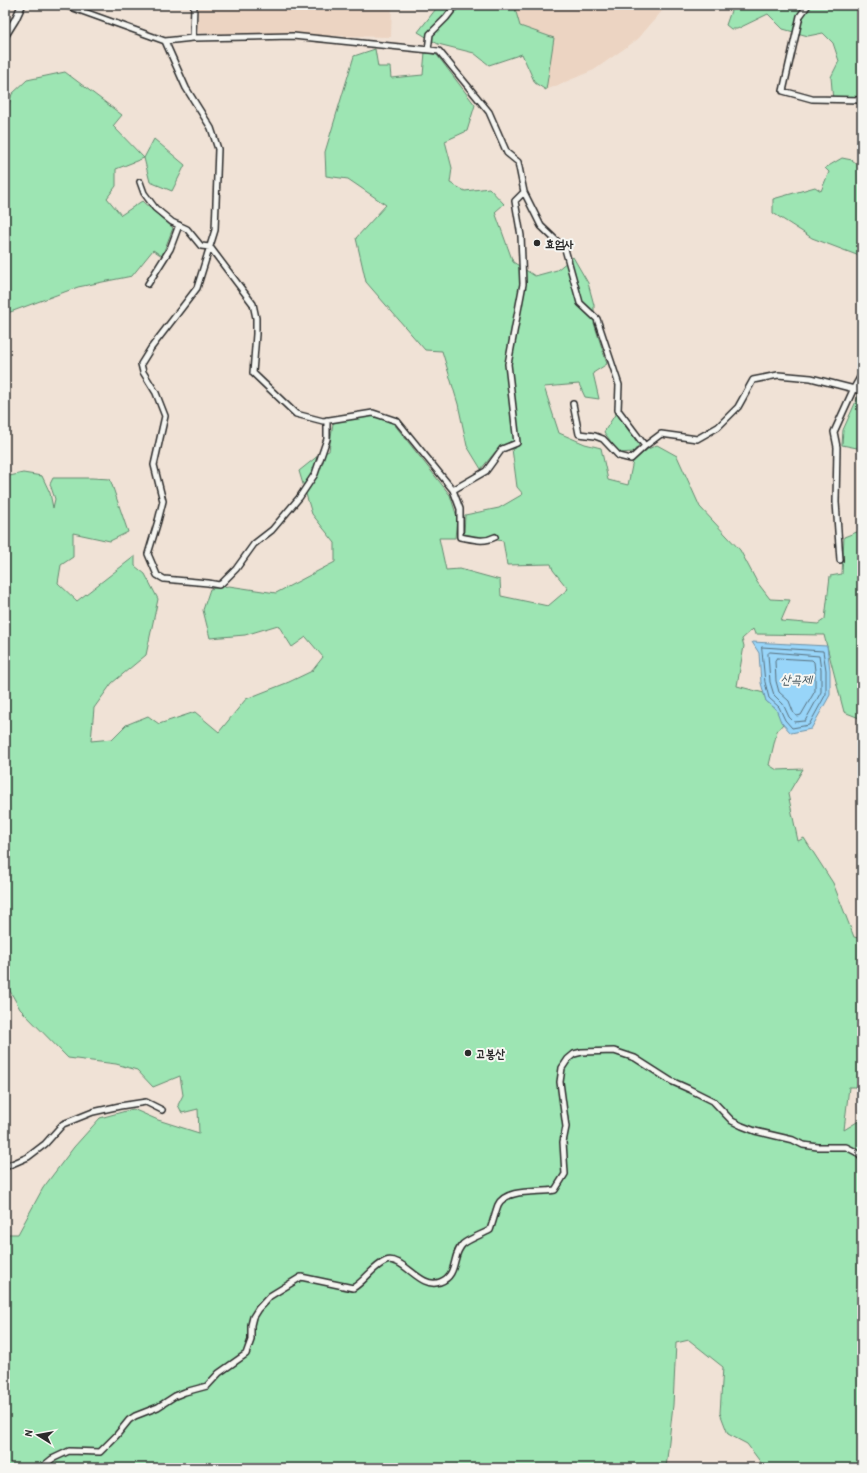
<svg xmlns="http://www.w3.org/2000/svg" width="867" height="1473" font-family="'Patrick Hand','Poor Story',sans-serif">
<rect width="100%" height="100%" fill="#f0e2d6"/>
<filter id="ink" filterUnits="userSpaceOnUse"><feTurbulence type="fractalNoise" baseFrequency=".025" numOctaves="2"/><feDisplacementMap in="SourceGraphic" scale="8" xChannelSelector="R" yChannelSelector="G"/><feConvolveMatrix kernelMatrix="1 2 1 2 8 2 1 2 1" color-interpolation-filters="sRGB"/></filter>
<g filter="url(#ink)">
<path fill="#ecd4c2" d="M198 5H392L391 37 198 33Z
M514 5H667L638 39 594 70 546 90 554 38 520 26Z"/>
<path fill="#9de5b3" stroke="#64886f" d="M439 5H514L520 26 554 38 546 90 535 83 522 54 489 65 474 53 438 44 418 32Z
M733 5H862V104L833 101 831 77 839 61 833 43 823 33 808 36 783 29 768 14 737 29H731L726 25Z
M375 49 378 67H390L391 78 423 75 425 52 437 55 475 105 467 131 445 141 452 168 450 183 465 191 489 188 504 204 495 212 513 262 535 276 557 270 573 257 588 283 594 305V323L607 364 593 373 599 399 585 397 579 384 544 387 559 433 585 444 601 448 608 480 628 485 633 461 648 449 657 445 677 456 700 507 740 550 757 582 770 599 790 600 781 621 818 624 825 619 830 576 842 574 844 537 862 530V719L844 712 824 635 755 634 753 629 742 639 744 646 737 686 764 693 766 701 776 709 783 724 777 731 769 765 777 770 803 769 788 794 798 841 804 838 833 883 854 937 862 939V1087H849L844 1130 862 1119V1468H765L747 1444 728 1434 720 1413 723 1367 689 1340 676 1343 673 1405 666 1468H5V1234H18L43 1188 74 1147 100 1118 133 1109 158 1120 199 1133 198 1109 182 1113 178 1105 183 1095 180 1076 153 1087 137 1070 116 1064 68 1058 20 1009 5 982V477L23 473 42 476 50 493 53 508 55 499 50 484 53 478H92L110 479 128 532 110 541 73 533V557L61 565 58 583 77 601 135 556V566L145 574 158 599 146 655 112 683 94 708 91 741 112 739 126 725 148 716 159 724 195 712 219 732 246 699 289 682 312 671 323 657 306 637 292 647 278 625 245 635 210 638 203 610 210 589 229 586 276 593 335 562V543L312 514 299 471 319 455 329 451 333 423 351 419 375 416 394 424 450 495 457 517 455 538H439L446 570 460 569 500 580 501 596 548 606 568 589 553 570 551 564 507 565 503 541 464 534 465 515 499 508 523 494 517 487 511 441 496 451 481 469 467 446 458 404 442 351 425 350 366 282 356 238 386 205 348 179 326 176 325 152 354 56Z
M65 72 122 115 113 126 144 158 154 139 185 165 172 191 150 182 144 158 116 169V186L107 198 121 215 142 201 173 228 162 256 153 250 132 276 78 287 5 314V117L12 94 27 80Z
M842 158 852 160 861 167 862 165V257L812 238 773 213V199L815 187 821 191 829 172 825 168Z
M862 388V449L842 445 843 430Z
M616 413 639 445 633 452 619 453 604 432Z"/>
<path fill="#98d5f9" stroke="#6c91a7" d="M752 642 827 646 830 670V695L811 729 791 733 781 722 776 709 766 701 761 683 759 653Z"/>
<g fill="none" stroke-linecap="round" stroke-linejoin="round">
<path stroke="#576f7d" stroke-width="1" d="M762 647 823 651 826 670V694L809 725 792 728 785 720 779 707 769 698 765 682Z
M770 652 819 656 821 670V692L805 721 794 722 789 717 783 704 774 695 770 682 768 654Z
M777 658 812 660 814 662 815 671V691L801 715 797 716 794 714 789 701 779 692 776 681 775 661Z"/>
<g stroke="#2b2b2b" stroke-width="8">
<path id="minor" d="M65 5 165 41 186 88 211 128 218 149 215 230 197 288 151 348 141 364 143 372 156 393 165 416 154 465 163 501 158 521 148 554 157 575 164 579 208 583 219 585 222 583 236 569 254 544 272 530 299 498 315 474 327 439V420
M808 5 800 16 783 91 812 99 862 100
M193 38 194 5
M165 41 193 38 293 36 439 51 489 112 507 153 518 162 524 192 541 226 565 249 580 303 597 319 619 385 618 410 645 446 661 434 697 439 718 427 738 407 753 380 778 375 811 378 862 391
M428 50 430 34 446 18 456 5
M140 182 144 193 155 208 172 222 187 229 201 246 210 247 253 304 256 318V334L253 373 296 414 323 421 373 413 397 421 453 490 460 509V537C472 539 484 543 495 537
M148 284 170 249 179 225
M573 404 579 434 595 436 603 439 619 456 631 459 645 446
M453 490 486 471 502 449 517 443 508 364 523 284 521 236 515 201 524 192
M840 560 836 502 837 447 834 432 854 388 862 374
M5 1167 28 1157 45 1144 63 1124 93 1112 120 1106 146 1102 162 1110
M41 1468 52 1459 69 1451 100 1452 116 1436 129 1420 135 1416 158 1407 175 1396 185 1392 207 1386 219 1373 246 1354 251 1340V1325L253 1317 258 1309 270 1296 301 1277 353 1288C365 1281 372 1267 386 1261 403 1255 420 1290 440 1282 459 1275 451 1255 463 1244 469 1239 483 1234 490 1230 493 1222 495 1213 498 1205 506 1188 539 1193 555 1190L565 1174 563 1142 566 1127 560 1082 562 1068 568 1059 574 1054 582 1052 614 1051 635 1058 671 1081 689 1089 713 1101 732 1121 742 1126 755 1131 793 1140 803 1145 818 1147H846L856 1152 862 1158"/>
</g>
<g stroke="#2b2b2b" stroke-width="9">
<path id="tertiary" d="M5 36 15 20 22 5"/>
</g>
<use href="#minor" stroke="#f6f6f2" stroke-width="5"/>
<use href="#tertiary" stroke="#f6f6f2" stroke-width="6"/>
</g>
</g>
<g fill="#2b2b2b" stroke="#f6f6f2" stroke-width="1.5">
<circle cx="537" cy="243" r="4"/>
<circle cx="468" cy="1053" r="4"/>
</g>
<g text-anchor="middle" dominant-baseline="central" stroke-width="4" stroke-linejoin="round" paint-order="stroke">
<g font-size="12" font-weight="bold" fill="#2b2b2b" stroke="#f6f6f2" text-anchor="start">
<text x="545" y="243">효엄사</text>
<text x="476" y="1053">고봉산</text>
</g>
<g font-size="13" font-style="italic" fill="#46565e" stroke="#f6f6f2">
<text x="796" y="679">산곡제</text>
</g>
</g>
<rect width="867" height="1473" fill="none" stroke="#f6f6f2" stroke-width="20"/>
<rect x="10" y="10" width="847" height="1453" fill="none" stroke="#2b2b2b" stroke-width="1.5" filter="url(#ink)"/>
<g transform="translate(38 1435) rotate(281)" stroke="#f6f6f2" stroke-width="3" paint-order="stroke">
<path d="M0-3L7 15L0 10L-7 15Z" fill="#2b2b2b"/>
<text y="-6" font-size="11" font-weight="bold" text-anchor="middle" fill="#2b2b2b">N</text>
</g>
</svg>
